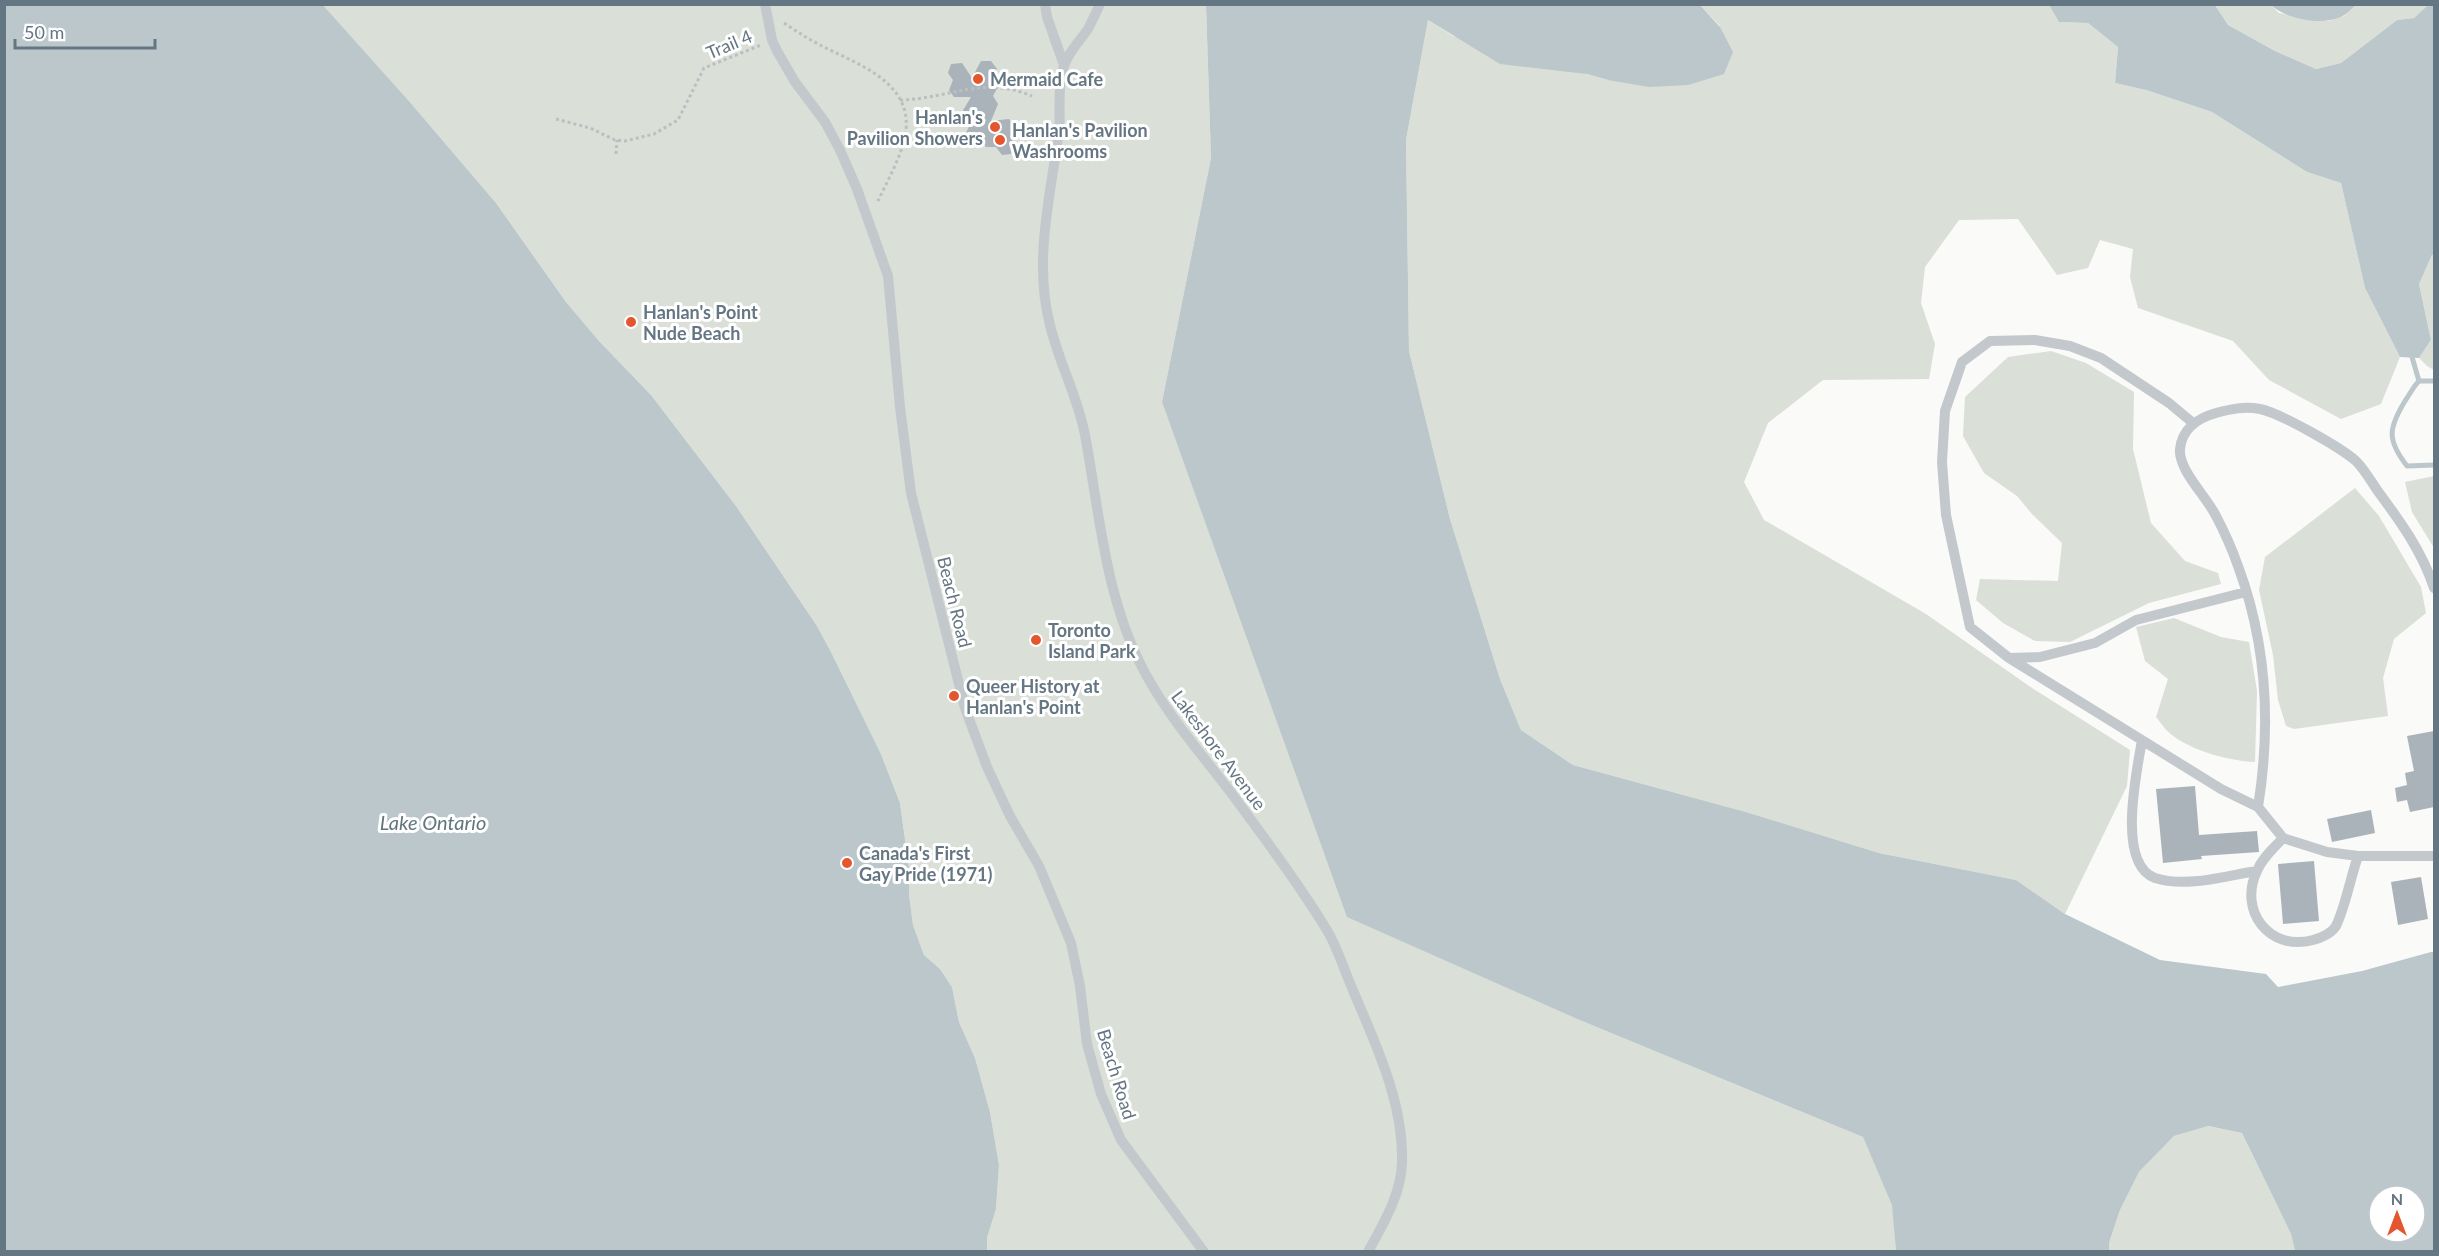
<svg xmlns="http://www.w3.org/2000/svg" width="2439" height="1256" font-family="Lato,sans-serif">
<rect width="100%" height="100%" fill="#fafaf8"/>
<path fill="#dadfd7" d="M323 5H1206L1211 158 1162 402 1236 605 1582 1021 1863 1137 1893 1205 1896 1251H987V1238L996 1209 999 1165 990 1112 975 1058 959 1022 952 987 940 969 924 955 913 925 909 894V867L900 803 881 754 832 654 817 626 736 506 651 395 599 341 566 302 496 203 409 101Z
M1700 5H2049L2059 22 2088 23 2118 47 2115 83 2146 90 2212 112 2307 172 2341 183 2365 288 2400 357 2381 404 2341 419 2269 380 2233 341 2138 308 2130 277 2133 249 2100 240 2088 268 2057 275 2018 219 1959 220 1925 267 1921 303 1935 344 1929 379 1823 380 1768 423 1744 482 1764 520 1926 614 2032 688 2130 750 2127 786 2065 914 2016 880 1879 853 1746 812 1573 765 1521 730 1500 679 1450 519 1409 351 1406 140 1428 20 1453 36 1608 80 1720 26Z
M2215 5H2271L2279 13 2329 21 2344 16 2356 5H2428L2414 18 2397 20 2341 63 2316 69 2275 51 2228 25Z
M2432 255H2434V370L2427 366 2419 358 2431 340 2419 284Z
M2051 351 2086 363 2134 392 2133 449 2151 523 2185 561 2218 573 2221 584 2149 603 2070 642 2035 641 2003 623 1976 600 1980 579 2058 581 2062 543 2032 514 2017 496 1984 473 1963 436 1965 397 2008 357Z
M2434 476V548L2412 512 2405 482Z
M2355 488 2379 516 2421 587 2426 613 2394 639 2383 678 2388 716 2294 729 2286 726 2278 700 2273 655 2259 590 2265 557Z
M2174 618 2221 637 2249 642 2257 691 2255 762C2230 761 2192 751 2172 735 2166 731 2161 723 2156 717L2168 679 2145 661 2136 627Z
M2207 1126 2242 1133 2291 1234 2295 1251 2109 1252V1243L2120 1210 2139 1172 2174 1136Z"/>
<path fill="#bbc7cb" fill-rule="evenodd" d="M5 4 323 5 409 101 496 203 566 302 599 341 651 395 736 506 817 626 832 654 881 754 900 803 909 868V894L913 925 924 955 940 969 952 987 959 1022 975 1058 990 1112 999 1165 996 1209 987 1238V1251H5Z
M1206 5H1700L1720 27 1733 52 1724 74 1688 85 1649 87 1608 80 1587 74 1500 64 1428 20 1406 140 1409 351 1450 519 1500 679 1521 730 1573 765 1746 812 1879 853 2016 880 2065 914 2160 960 2266 974 2278 987 2362 971 2431 952H2434V1251H2295L2291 1234 2242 1133 2208 1126 2174 1136 2139 1172 2120 1210 2109 1243V1251H1896L1892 1205 1863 1137 1582 1021 1347 917 1162 402 1211 158ZM2379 1196H2415V1232H2379Z
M2049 5H2215L2228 25 2275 51 2316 69 2341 63 2397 20 2414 18 2428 5H2434V255H2432L2419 284 2431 340 2419 358 2400 357 2365 288 2341 183 2307 172 2212 112 2146 90 2115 83 2118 47 2088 23 2059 22Z
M2271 5H2356C2351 9 2347 14 2341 17 2321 26 2286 19 2271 5Z"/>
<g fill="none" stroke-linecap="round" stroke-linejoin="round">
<path stroke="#bbc7cb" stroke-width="5" d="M2412 357 2419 381
M2434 381H2419C2413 387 2410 394 2405 401 2388 429 2387 440 2407 466L2434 465"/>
</g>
<path fill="#aab3b9" d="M981 61H991L997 69 992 78 998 87 993 96 998 104 991 121 1009 119 1015 128 1010 137 1016 145 1011 154 1002 155 996 147H986L980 139 971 140 966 133 970 124 962 112 971 97H954L949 90 953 80 948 73 951 64 962 63 972 78Z
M2434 731V807L2410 812 2407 800 2397 802 2395 788 2407 785 2405 773 2414 771 2407 736Z
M2195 786 2199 835 2257 831 2259 852 2201 856 2202 859 2163 863 2156 789Z
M2371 810 2375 833 2332 842 2327 819Z
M2314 861 2319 921 2283 924 2278 864Z
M2421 877 2428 919 2398 925 2391 882Z"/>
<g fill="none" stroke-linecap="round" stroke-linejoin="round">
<path stroke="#bbbfc2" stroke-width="3" stroke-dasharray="3 3" stroke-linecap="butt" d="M784 23C796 31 807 38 820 45 854 63 911 80 906 130 903 155 887 181 877 203
M900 100C949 99 982 75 1032 96
M556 119 590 128 615 140 625 141 654 134 678 120 704 68 761 45
M616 154 617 140"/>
<path stroke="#c3c8cc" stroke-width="10" d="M765 4 772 40 777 51 795 82 825 122 840 150 857 189 888 276 900 407 911 493 965 708 987 767 1010 816 1039 866 1071 943 1080 986 1087 1044 1101 1094 1121 1140 1204 1252
M1045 4 1047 17 1064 65
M1100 4C1096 13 1092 21 1088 29 1079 42 1067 54 1063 69 1057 88 1061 111 1059 130 1051 195 1033 260 1050 325 1059 363 1078 397 1085 435 1100 516 1105 597 1144 671 1171 722 1210 763 1243 809 1272 848 1303 890 1328 932 1338 949 1344 970 1352 988 1375 1043 1404 1102 1402 1163 1401 1195 1383 1224 1368 1252
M2193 423 2169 403 2101 358 2070 346 2035 340 1990 341 1962 362 1945 411 1942 462 1946 515 1970 627 2009 658 2221 789 2258 807 2283 838 2327 852 2358 856H2434
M2009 658 2040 657 2095 643 2136 620 2246 592
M2142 740C2137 771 2116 864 2155 878 2186 888 2225 876 2256 871
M2258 807C2271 726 2267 644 2238 566 2232 549 2224 531 2216 516 2207 497 2178 470 2180 449 2182 429 2198 418 2216 413 2231 409 2244 406 2260 409 2280 413 2340 447 2356 461 2364 469 2371 481 2377 490 2400 521 2422 551 2434 588
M2283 838C2274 848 2262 858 2257 871 2238 910 2269 952 2313 940 2321 938 2332 933 2336 926 2345 908 2351 876 2358 856"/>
</g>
<g fill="#e4572e" stroke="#fff" stroke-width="2">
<circle cx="978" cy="79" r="6"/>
<circle cx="995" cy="127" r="6"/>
<circle cx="1000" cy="140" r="6"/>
<circle cx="631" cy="322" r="6"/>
<circle cx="1036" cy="640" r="6"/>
<circle cx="954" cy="696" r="6"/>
<circle cx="847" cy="863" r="6"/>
</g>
<g text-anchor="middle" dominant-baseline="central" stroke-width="6" stroke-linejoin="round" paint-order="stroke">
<g font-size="18" fill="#657683" stroke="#fff">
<text transform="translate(729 44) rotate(-23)">Trail 4</text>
<text transform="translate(955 602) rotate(76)">Beach Road</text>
<text transform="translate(1219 750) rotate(53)">Lakeshore Avenue</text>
<text transform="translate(1117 1074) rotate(73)">Beach Road</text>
</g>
<g font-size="18" font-weight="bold" fill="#657683" stroke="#fff" text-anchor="start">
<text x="990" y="79">Mermaid Cafe</text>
<text x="983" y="117" text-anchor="end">Hanlan's<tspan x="983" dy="21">Pavilion Showers</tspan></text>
<text x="1012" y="130">Hanlan's Pavilion<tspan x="1012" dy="21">Washrooms</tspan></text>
<text x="643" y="312">Hanlan's Point<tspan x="643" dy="21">Nude Beach</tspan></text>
<text x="1048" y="630">Toronto<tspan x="1048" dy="21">Island Park</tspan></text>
<text x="966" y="686">Queer History at<tspan x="966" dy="21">Hanlan's Point</tspan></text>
<text x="859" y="853">Canada's First<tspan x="859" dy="21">Gay Pride (1971)</tspan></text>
</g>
<g font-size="20" font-style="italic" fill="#60757c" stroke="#fff">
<text x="433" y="822">Lake Ontario</text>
</g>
</g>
<rect width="2439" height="1256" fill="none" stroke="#657683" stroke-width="12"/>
<g transform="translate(2397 1214)"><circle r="28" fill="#ffffff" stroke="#c1c8cd" stroke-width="1.5"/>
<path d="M0-4.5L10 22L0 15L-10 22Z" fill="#e4572e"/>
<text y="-9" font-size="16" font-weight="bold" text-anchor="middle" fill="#657683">N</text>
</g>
<path d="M15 39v9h140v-9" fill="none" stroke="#657683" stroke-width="3"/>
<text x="24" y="39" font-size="18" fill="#657683" stroke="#ffffff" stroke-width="4.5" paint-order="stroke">50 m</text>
</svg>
